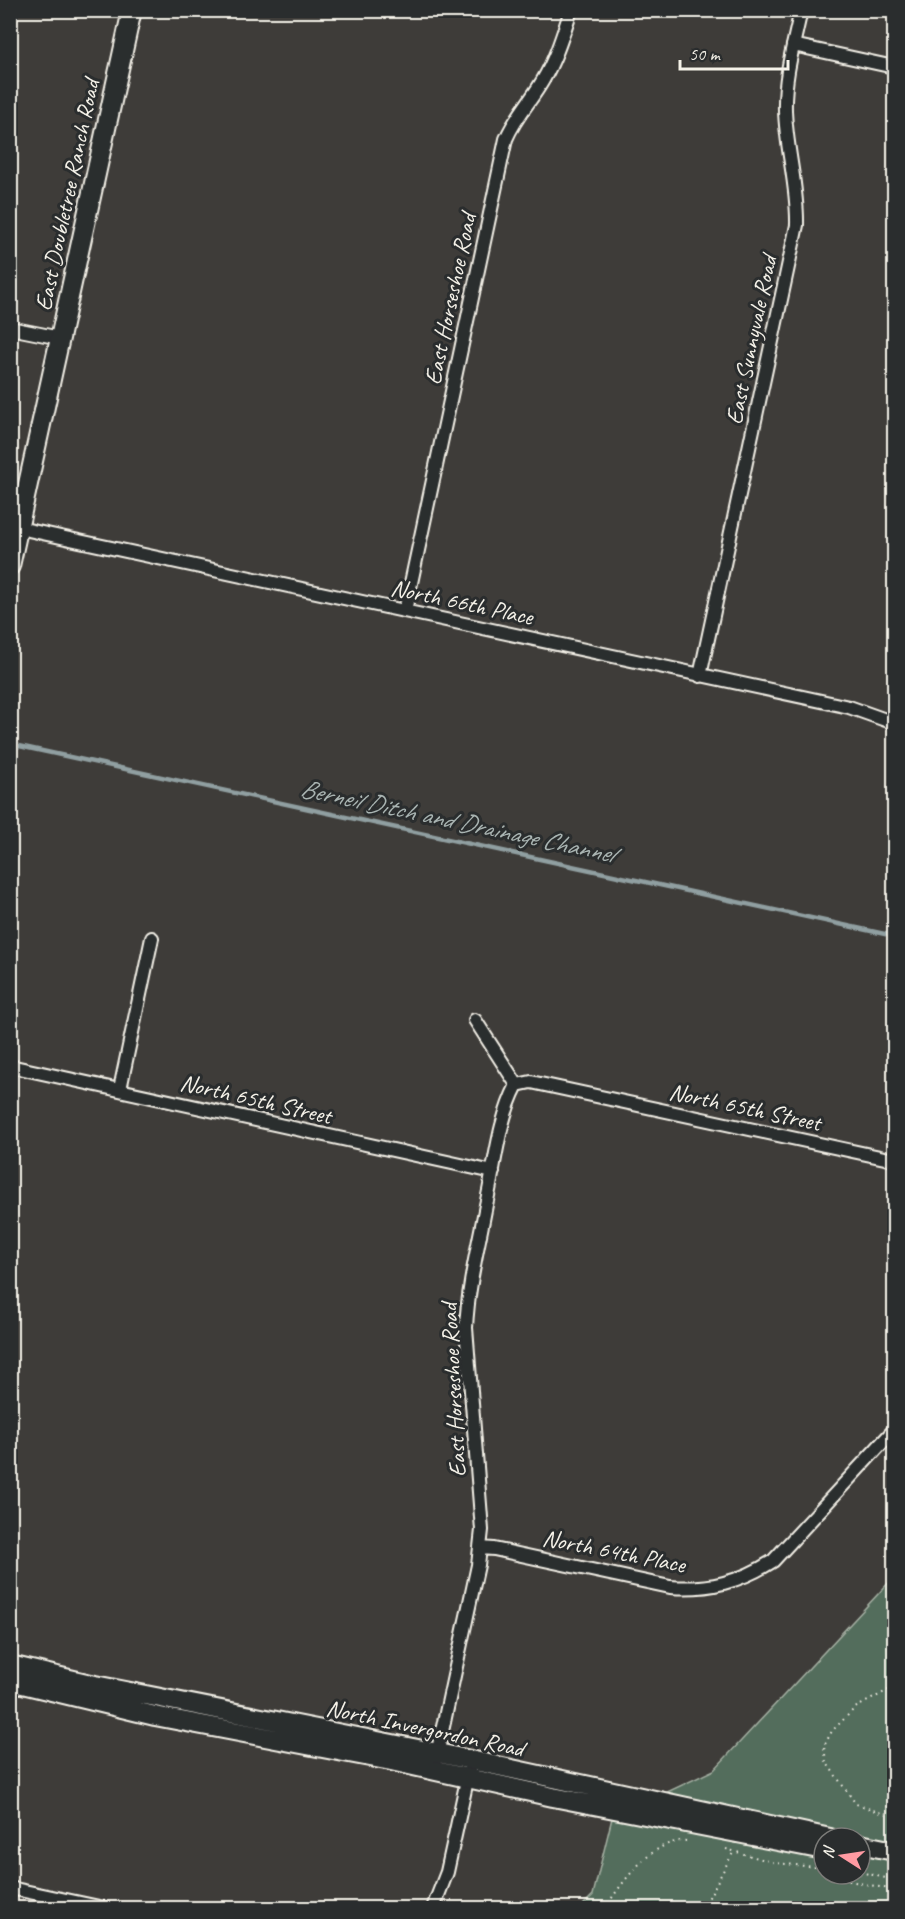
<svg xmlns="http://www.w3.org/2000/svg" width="905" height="1919" font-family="Caveat,sans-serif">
<rect width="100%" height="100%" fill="#3e3c39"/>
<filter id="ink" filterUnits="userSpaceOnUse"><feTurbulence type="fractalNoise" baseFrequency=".0167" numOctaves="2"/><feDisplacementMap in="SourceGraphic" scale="12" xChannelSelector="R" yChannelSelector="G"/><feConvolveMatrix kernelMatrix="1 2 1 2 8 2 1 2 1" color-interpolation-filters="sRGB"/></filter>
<g filter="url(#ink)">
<path fill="#536d5c" stroke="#a4afa2" stroke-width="1.5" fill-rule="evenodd" d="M894 1577V1908H580L593 1895 612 1818 714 1770ZM824 1838H860V1874H824Z"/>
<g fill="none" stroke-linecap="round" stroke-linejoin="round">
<path stroke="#909fa1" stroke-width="4.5" d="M10 744 894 936"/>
<g stroke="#f4f1e8" stroke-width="16">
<path id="street" d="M793 45 894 67
M10 328 60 338
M19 528 849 707 894 723
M405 611 506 139C516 116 531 101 543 80 556 58 563 34 571 10
M700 676 797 225C798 186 786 149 785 110 784 77 794 43 801 10
M475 1020 517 1085
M10 1066 493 1172
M517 1085 531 1082 894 1160
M120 1089 152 938
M480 1548 494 1549 670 1587C709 1590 740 1582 773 1561L894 1430
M436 1759 478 1565 482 1530 466 1328C468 1286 478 1247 486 1205 495 1166 498 1121 517 1085
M10 1888 104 1908
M433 1908 447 1872 469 1771"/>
</g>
<g stroke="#f4f1e8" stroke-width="22">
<path id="secondary" d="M10 566 132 10
M10 1665 95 1685 438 1753 830 1838
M10 1681 155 1716 391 1761 553 1797 824 1850
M860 1844 894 1851"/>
</g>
<path stroke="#f4f1e8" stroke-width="2" stroke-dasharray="1.5 4.5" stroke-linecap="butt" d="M894 1687 855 1708 832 1731 824 1746 826 1762 856 1804 881 1813 894 1814
M726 1849 776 1863 824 1868
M860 1872 894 1880
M832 1874 850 1881 894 1890
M605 1908C623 1882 652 1838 688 1841
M703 1908 734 1851"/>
<use href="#street" stroke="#2a2d2e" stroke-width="12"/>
<use href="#secondary" stroke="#2a2d2e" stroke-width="18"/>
</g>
</g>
<g text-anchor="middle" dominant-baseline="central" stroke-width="6" stroke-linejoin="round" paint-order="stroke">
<g font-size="24" fill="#f4f1e8" stroke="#2a2d2e">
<text transform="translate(67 195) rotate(-78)">East Doubletree Ranch Road</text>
<text transform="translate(450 299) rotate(-78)">East Horseshoe Road</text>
<text transform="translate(751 340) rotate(-78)">East Sunnyvale Road</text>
<text transform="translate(462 602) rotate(12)">North 66th Place</text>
<text transform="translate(256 1099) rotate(13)">North 65th Street</text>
<text transform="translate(745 1107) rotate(12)">North 65th Street</text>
<text transform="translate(453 1390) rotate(-93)">East Horseshoe Road</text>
<text transform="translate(614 1551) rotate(11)">North 64th Place</text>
<text transform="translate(425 1728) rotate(12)">North Invergordon Road</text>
</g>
<g font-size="26" font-style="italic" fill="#a9b4b2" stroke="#2a2d2e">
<text transform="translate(457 821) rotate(12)">Berneil Ditch and Drainage Channel</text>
</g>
</g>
<rect width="905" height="1919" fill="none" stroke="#2a2d2e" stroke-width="36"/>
<rect x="18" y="18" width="869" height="1883" fill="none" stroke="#f4f1e8" stroke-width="2" filter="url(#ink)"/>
<g transform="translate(842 1856) rotate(282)"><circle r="28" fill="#2a2d2e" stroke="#7b7b78" stroke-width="1.5"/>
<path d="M0-4.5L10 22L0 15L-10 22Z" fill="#ff9aa2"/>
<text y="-9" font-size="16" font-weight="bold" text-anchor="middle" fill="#f4f1e8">N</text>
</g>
<path d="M680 60v9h108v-9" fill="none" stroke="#f4f1e8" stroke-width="3"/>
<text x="689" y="60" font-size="18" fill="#f4f1e8" stroke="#2a2d2e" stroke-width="4.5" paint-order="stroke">50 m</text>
</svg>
